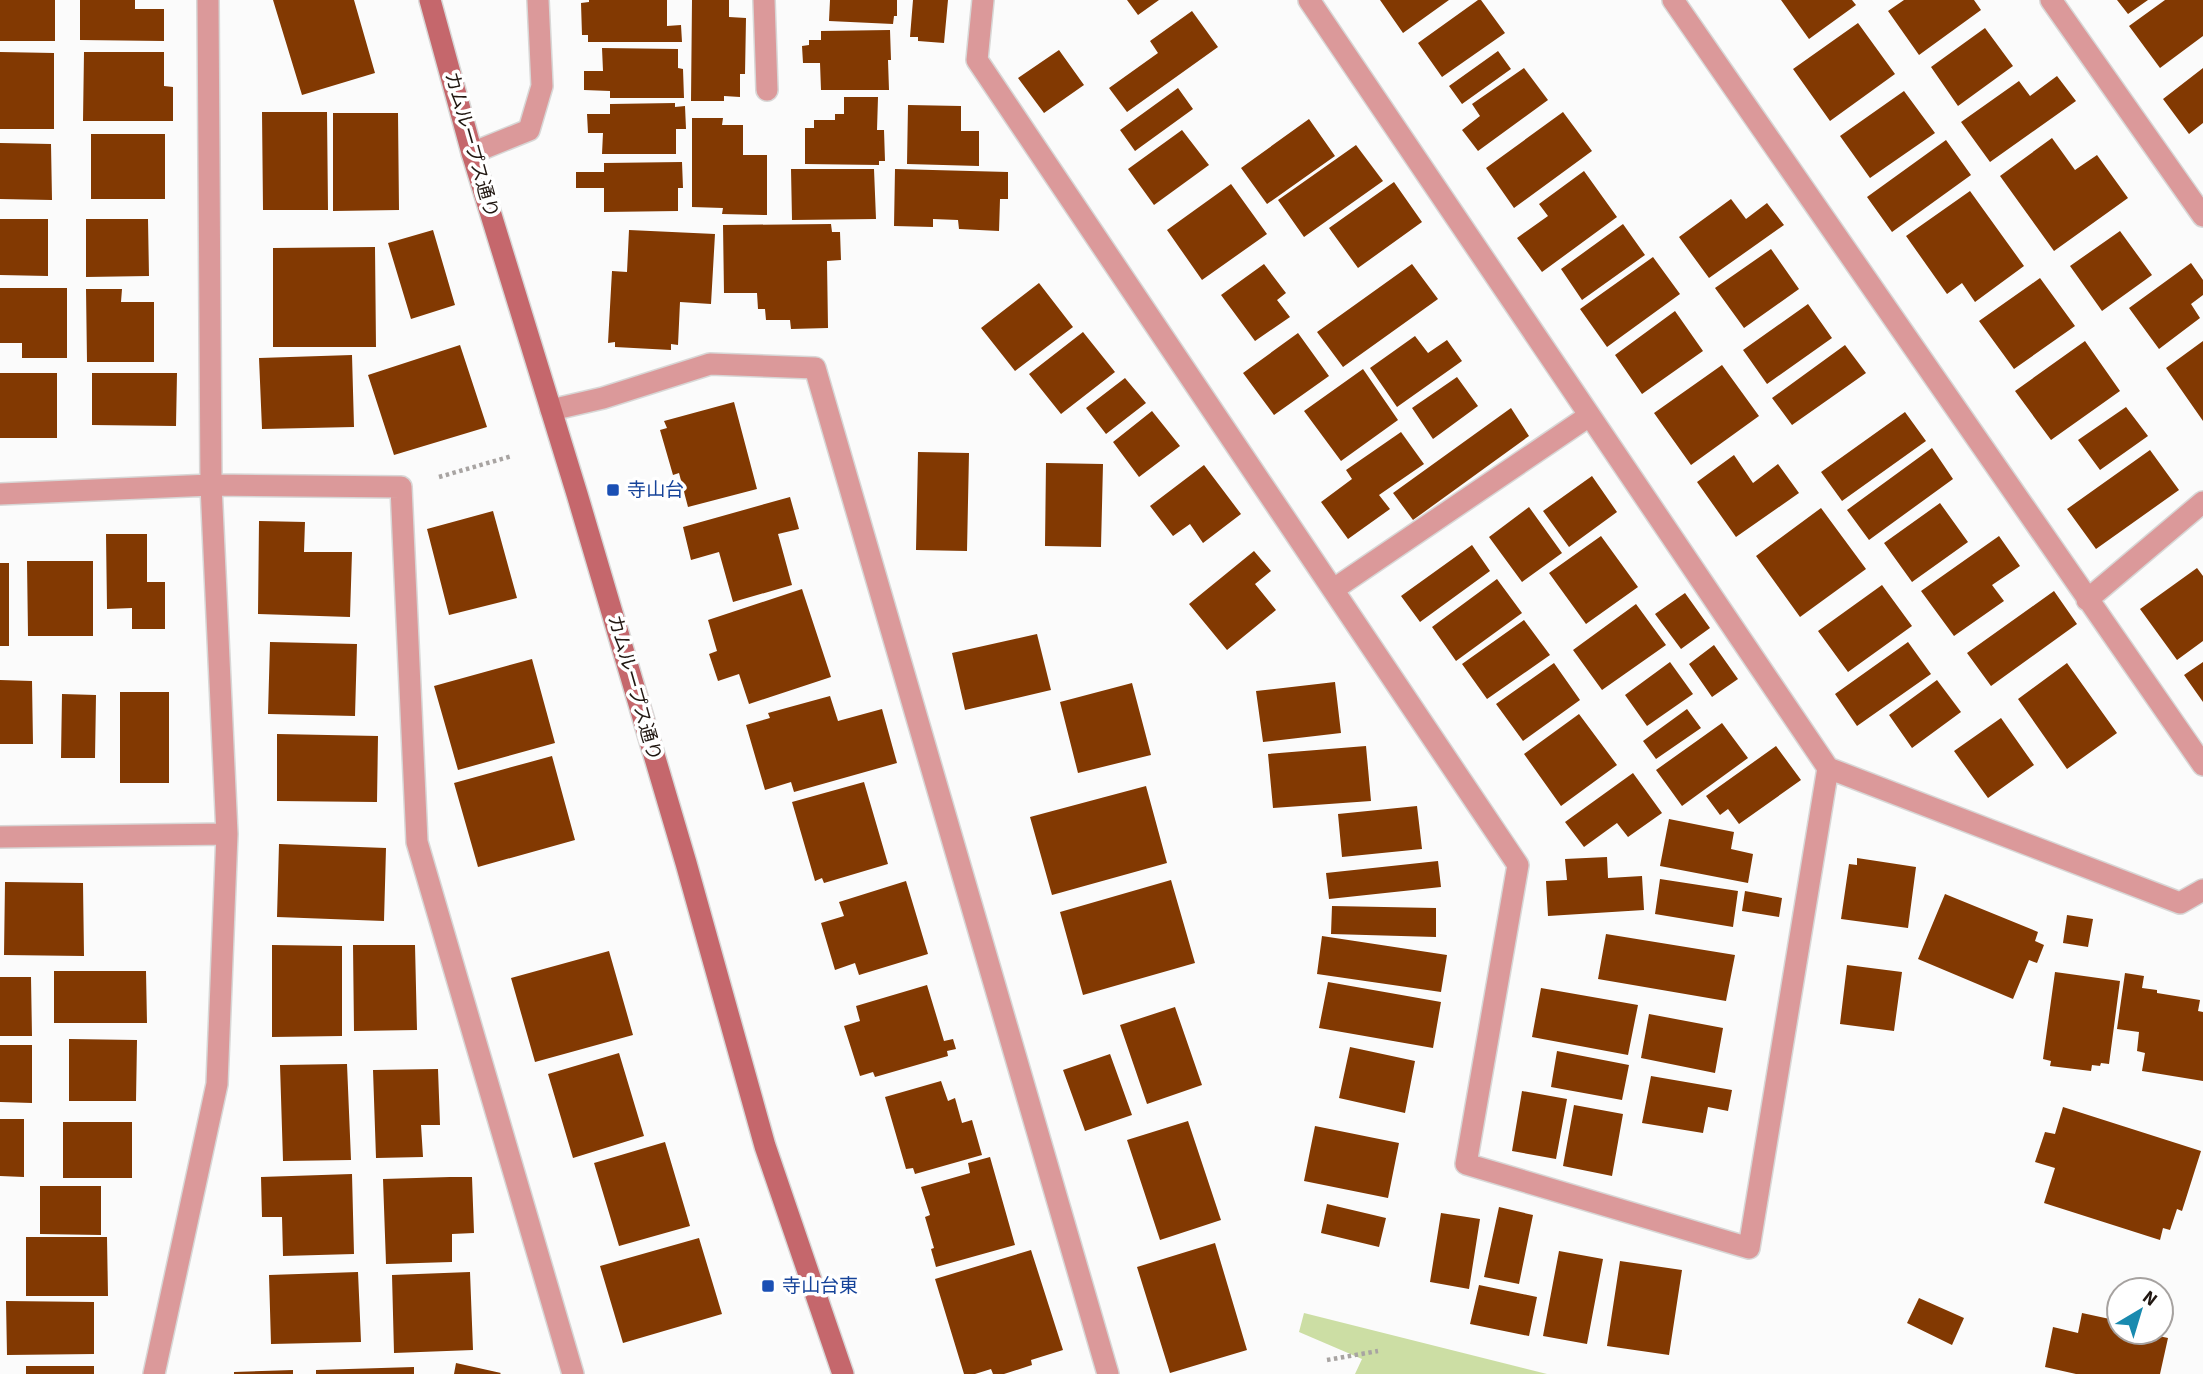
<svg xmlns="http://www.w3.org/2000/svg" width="2203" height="1374" font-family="'Source Sans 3','Noto Sans JP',sans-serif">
<rect width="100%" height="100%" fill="#fbfbfb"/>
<path fill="#ccdea4" d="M1304 1313 1547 1374H1355L1362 1359 1299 1332Z"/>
<path fill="#823902" d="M0 0H55V41H0Z
M80 0H135V9H164V41L80 40Z
M273 0H354L375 73 302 95Z
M589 0H667V26L681 25 682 42H588V35H582L581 3 589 2Z
M692 0H729V17L746 18 745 74H740V97L724 96V101H691Z
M830 0H897V16H894L893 24 829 21Z
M913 0H948L944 43 918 41V37H910Z
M1127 0H1159L1138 15Z
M1380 0H1449L1403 33Z
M1478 0H1481L1505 33 1442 77 1418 43Z
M1781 0H1852L1856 5 1809 39Z
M1904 0H1974L1981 10 1919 55 1888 11Z
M2117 0H2148L2128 14Z
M2165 0H2203V36L2160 68 2129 26Z
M1192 11 1218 47 1127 112 1109 88 1158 53 1150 41Z
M1858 23 1895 74 1830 121 1793 69Z
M1985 28 2013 66 1958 106 1931 67Z
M890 30 891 60H888L889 90H821L820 63H803L802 46 809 45V40H821V31Z
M602 48 678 49V68L683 69 684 98H610V91L584 90V71H603Z
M1059 50 1084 85 1044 113 1018 78Z
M1498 51 1511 69 1462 104 1449 86Z
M0 52 54 53V129H0Z
M84 52H164V86L173 87V121H83Z
M1524 68 1548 100 1478 151 1462 130 1480 116 1472 104Z
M2203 68V123L2189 134 2163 99Z
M2057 76 2076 101 1990 162 1961 122 2019 81 2030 96Z
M1178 88 1193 109 1135 151 1120 130Z
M1904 91 1935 133 1870 178 1840 136Z
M844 97H878L877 130H884L885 161H879V165L805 164V128H814V120H835V114H844Z
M675 103V107L685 106 686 129H676V154H602L603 133H588L587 114H610V104Z
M908 105 961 106V131H979V166L907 164Z
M262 112H327L328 210H263Z
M1563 112 1592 151 1514 208 1486 168Z
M333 113H398L399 210 333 211Z
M692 118H723L722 125H743V155H767V215L722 214 723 208 692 207Z
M1309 119 1335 156 1267 204 1241 168Z
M1182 130 1209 165 1154 205 1128 169Z
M91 134H165V199H91Z
M2052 138 2075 170 2097 155 2128 198 2054 251 2000 176Z
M1946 140 1971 175 1892 232 1867 197Z
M0 143 51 144 52 200 0 199Z
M1356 145 1383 181 1304 237 1278 200Z
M682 162 683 188H678V211L604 212V188H576V172H604V163Z
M791 169H874L876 219 792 220Z
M895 169 1008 172V199H1000L999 231 959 229 958 220 933 219V227L894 226Z
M1584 171 1617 217 1542 272 1517 238 1548 216 1539 204Z
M1394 182 1422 222 1358 268 1329 228Z
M1231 184 1267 234 1202 280 1167 230Z
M1970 191 2024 266 1975 302 1962 283 1947 294 1906 236Z
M1731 199 1746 219 1767 203 1784 225 1709 278 1679 237Z
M0 219H48V276L0 275Z
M86 219H148L149 276 86 277Z
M831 224 832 232H840L841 260 827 261 828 328 791 329 790 320H766L765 309H758L757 293H724L723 225Z
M1623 224 1645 255 1582 300 1561 269Z
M433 230 455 305 411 319 388 243Z
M629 230 715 234 711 304 680 302 678 345 671 344V350L615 347V342L608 343 612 271 627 272Z
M2120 231 2152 275 2102 311 2070 266Z
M375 247 376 347H273V248Z
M1771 249 1799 289 1744 328 1715 288Z
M1653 257 1680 294 1607 347 1580 309Z
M2191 263 2203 280V295L2191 304 2200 318 2159 349 2129 308Z
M1264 264 1286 293 1277 300 1290 317 1255 341 1221 295Z
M1412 264 1438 299 1343 367 1317 332Z
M2040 278 2075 326 2014 369 1979 321Z
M1039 283 1073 327 1015 371 981 328Z
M0 288H67V358H22V343H0Z
M86 289H122L121 302H154V362H87Z
M1808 304 1832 338 1767 384 1743 350Z
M1675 311 1703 351 1642 394 1615 355Z
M1083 332 1115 372 1061 414 1029 374Z
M1298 333 1329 376 1274 415 1243 373Z
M1415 336 1428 353 1447 340 1462 361 1397 407 1370 368Z
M2085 341 2120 391 2051 440 2015 391Z
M2203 341V421L2166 368Z
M460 345 487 427 394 455 368 375Z
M1845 345 1866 373 1792 425 1772 398Z
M352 355 354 427 262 429 259 358Z
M1722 365 1759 416 1691 465 1654 413Z
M1363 369 1398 420 1341 461 1304 411Z
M0 373H57V438H0Z
M92 373H177L176 426 92 425Z
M1457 377 1478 406 1433 439 1412 408Z
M1125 378 1146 403 1106 434 1086 408Z
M734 402 757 489 688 507 679 473 673 475 660 430 667 428 664 421Z
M2126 407 2148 436 2100 470 2078 440Z
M1511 408 1529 436 1413 520 1393 493Z
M1152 411 1180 446 1139 477 1113 442Z
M1905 412 1926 441 1842 501 1821 472Z
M1401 432 1424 464 1379 495 1390 509 1348 539 1321 502 1352 479 1346 470Z
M1932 448 1953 479 1869 540 1847 510Z
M2150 450 2179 490 2096 549 2067 509Z
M918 452 969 453 967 551 916 550Z
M1734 455 1753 483 1778 464 1799 493 1736 537 1697 482Z
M1046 463 1103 464 1101 547 1045 546Z
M1204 465 1241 514 1203 543 1190 524 1173 536 1150 506Z
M1592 476 1617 512 1569 547 1543 511Z
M790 497 799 529 778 534 792 585 733 602 719 552 691 560 683 527Z
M1940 503 1968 542 1912 582 1884 543Z
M1529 507 1562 553 1522 582 1489 537Z
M1821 508 1866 569 1800 617 1756 556Z
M493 511 517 598 449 615 427 529Z
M259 521 305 522 304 552H352L350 617 258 614Z
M106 534H147V582H165V629H132V608L107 609Z
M1601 536 1638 587 1586 624 1549 573Z
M1999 536 2020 566 1992 585 2004 601 1954 636 1921 591Z
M1472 545 1490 571 1420 622 1401 596Z
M1254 551 1271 571 1255 584 1276 610 1227 650 1189 604Z
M27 561H93V636H28Z
M0 563H9V646H0Z
M2197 568 2203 576V641L2177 660 2140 609Z
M1497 579 1522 613 1456 661 1432 627Z
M1882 585 1912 626 1848 672 1818 631Z
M802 589 831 677 749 704 739 674 718 681 709 654 717 651 708 620Z
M2054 591 2077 624 1991 686 1967 653Z
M1685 593 1710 628 1681 649 1655 614Z
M1636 604 1666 645 1602 690 1573 650Z
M1524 620 1550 655 1487 699 1462 664Z
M1037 634 1051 690 965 710 952 653Z
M270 642 357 644 355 716 268 714Z
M1908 642 1931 674 1857 726 1835 694Z
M1714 645 1738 679 1712 697 1689 664Z
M532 659 555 743 458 770 434 686Z
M1670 662 1693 694 1647 726 1625 695Z
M2203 662V702L2184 675Z
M1554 663 1580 700 1523 741 1496 704Z
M2067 663 2117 733 2067 769 2018 699Z
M0 680 32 681 33 744H0Z
M1937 680 1961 712 1912 748 1889 715Z
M1335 682 1341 733 1263 742 1256 691Z
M1132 683 1151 755 1078 773 1060 702Z
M120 692H169V783H120Z
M62 694 96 695 95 758H61Z
M830 696 838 721 882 709 897 763 794 792 791 782 765 790 746 725 770 718 768 713Z
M1687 709 1701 728 1656 759 1643 741Z
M1579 714 1617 765 1561 806 1524 754Z
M2001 718 2034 765 1988 798 1954 751Z
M1722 723 1748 758 1682 806 1656 770Z
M277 734 378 736 377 802 277 801Z
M1366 746 1371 801 1273 808 1268 754Z
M1776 746 1801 780 1739 824 1728 809 1720 815 1706 796Z
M552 756 575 840 478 867 454 783Z
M1633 773 1662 813 1628 837 1617 823 1584 847 1565 822Z
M864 782 888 864 824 883 822 878 815 881 792 802Z
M1146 786 1167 863 1052 895 1030 817Z
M1417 806 1422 849 1342 857 1338 814Z
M1669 819 1734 832 1731 849 1753 854 1748 883 1660 866Z
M279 844 386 848 384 921 277 917Z
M1607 857 1608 878 1642 876 1644 910 1548 916 1546 881 1567 880 1565 859Z
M1857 858 1916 867 1908 928 1841 919 1849 864 1857 865Z
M1438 861 1441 887 1329 899 1326 873Z
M1660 879 1738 891 1733 927 1655 914Z
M1171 880 1195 963 1083 995 1060 912Z
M906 881 928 954 859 975 855 963 835 970 821 923 844 916 839 902Z
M5 882 83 883 84 956 4 955Z
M1745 891 1782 898 1779 917 1742 911Z
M1945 894 2038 932 2035 941 2044 945 2037 963 2029 960 2013 999 1918 959Z
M1332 906 1436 908V937L1331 934Z
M2067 915 2093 919 2088 947 2063 943Z
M1606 934 1735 955 1726 1001 1598 979Z
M1322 936 1447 955 1441 992 1317 974Z
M272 945 342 946V1036L272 1037Z
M353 945H415L417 1030 354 1031Z
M609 951 633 1035 535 1062 511 978Z
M1847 965 1902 972 1894 1031 1840 1024Z
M54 971H146L147 1023H54Z
M2055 972 2120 981 2109 1064 2101 1063 2100 1066 2092 1065 2091 1071 2050 1066 2051 1061 2043 1059Z
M2125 973 2144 976 2142 988 2157 990V993L2200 1000 2198 1011 2203 1012V1081L2142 1071 2145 1053 2137 1051 2139 1032 2117 1029Z
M0 977H31L32 1036H0Z
M1328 982 1441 1002 1433 1048 1319 1028Z
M927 985 944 1041 953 1039 956 1049 947 1051 948 1056 875 1077 873 1072 860 1076 844 1026 860 1021 856 1006Z
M1541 988 1638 1005 1628 1055 1532 1037Z
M1175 1007 1202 1085 1147 1104 1120 1025Z
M1649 1014 1723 1028 1715 1073 1641 1058Z
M69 1039 137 1040 136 1101H69Z
M0 1045H32V1103L0 1102Z
M1350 1047 1415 1061 1405 1113 1339 1098Z
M1557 1051 1629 1065 1622 1100 1551 1087Z
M619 1053 644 1136 573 1158 548 1074Z
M1110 1054 1132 1115 1085 1131 1063 1070Z
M347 1064 351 1160 283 1161 280 1065Z
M438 1069 440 1125H421L423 1157 376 1158 373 1070Z
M1651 1076 1732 1090 1728 1111 1708 1107 1703 1133 1642 1123Z
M941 1081 948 1101 955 1098 962 1123 972 1120 982 1155 915 1174 913 1168 906 1169 885 1097Z
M1522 1091 1567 1099 1556 1159 1512 1151Z
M1574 1105 1623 1114 1612 1176 1563 1166Z
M2063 1107 2201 1151 2182 1211 2177 1209 2170 1230 2163 1228 2160 1240 2044 1203 2055 1168 2035 1162 2045 1132 2055 1134Z
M0 1119H24V1177L0 1176Z
M1188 1121 1221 1220 1160 1240 1127 1140Z
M63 1122H132V1178H63Z
M1315 1126 1399 1143 1388 1198 1304 1181Z
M665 1142 690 1226 619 1246 594 1163Z
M990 1157 1015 1245 936 1267 931 1249 934 1248 925 1217 930 1215 921 1187 970 1173 968 1163Z
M352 1174 354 1254 283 1256 282 1217H262L261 1177Z
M450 1177H472L474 1233 452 1234V1262L386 1264 383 1179Z
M40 1186H101V1235L40 1234Z
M1327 1204 1386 1218 1379 1247 1321 1233Z
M1499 1207 1533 1215 1519 1284 1484 1277Z
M1441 1213 1480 1219 1469 1289 1430 1282Z
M26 1237H107L108 1296H26Z
M699 1238 722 1314 623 1343 600 1266Z
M1215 1243 1247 1350 1170 1373 1137 1267Z
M1031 1250 1063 1350 1031 1360 1032 1365 1004 1374H993L991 1369 975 1374H964L935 1279Z
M1559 1251 1603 1259 1587 1344 1543 1336Z
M1620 1261 1682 1270 1669 1355 1607 1346Z
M358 1272 361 1342 271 1344 269 1275Z
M470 1272 473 1350 394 1353 392 1275Z
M1479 1285 1537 1297 1529 1336 1470 1324Z
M1919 1298 1964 1318 1952 1345 1907 1323Z
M6 1301 94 1302V1354L7 1355Z
M2082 1313 2119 1321V1332H2140L2168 1338 2160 1374H2076L2045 1367 2053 1327 2078 1333Z
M456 1363 501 1373 500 1374H454Z
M26 1366H94V1374H26Z
M414 1367V1374H316V1370Z
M293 1370V1374H234V1372Z"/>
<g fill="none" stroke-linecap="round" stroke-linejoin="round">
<g stroke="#d8d7d6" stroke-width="24">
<path id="street" d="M764 0 767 90
M983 0 977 60 1518 865 1466 1164 1749 1248 1828 768
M1309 0 1828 768 2180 903 2203 890
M1673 0 2203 765
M2051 0 2203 216
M472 153 529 130 542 86 538 0
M551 410 603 398 710 364 815 368 1108 1374
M0 494 211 485 401 487 417 842 573 1374
M1334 589 1589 416
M2087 600 2203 502
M0 837 227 834
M154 1374 217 1084 227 834 211 485 208 0"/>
</g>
<g stroke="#d8d7d6" stroke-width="24">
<path id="secondary" d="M430 0 472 153 577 494 686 863 765 1146 843 1374"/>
</g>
<path stroke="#a8a4a2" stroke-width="4.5" stroke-dasharray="3.5 3.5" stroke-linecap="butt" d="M439 477 512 456
M1327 1360 1378 1351"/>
<use href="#street" stroke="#db999a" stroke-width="21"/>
<use href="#secondary" stroke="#c5676c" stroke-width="21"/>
</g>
<g fill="#1a4fb4" stroke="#fff" stroke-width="2.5">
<rect x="606" y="483" width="14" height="14" rx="3.5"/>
<rect x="761" y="1279" width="14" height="14" rx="3.5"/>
</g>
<g text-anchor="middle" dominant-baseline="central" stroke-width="7" stroke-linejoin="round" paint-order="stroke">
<g font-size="19" fill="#211711" stroke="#fff">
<text transform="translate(471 145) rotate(74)">カムループス通り</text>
<text transform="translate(634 688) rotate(74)">カムループス通り</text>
</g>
<g font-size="19" fill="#164399" stroke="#fff" text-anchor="start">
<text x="627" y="490">寺山台</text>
<text x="782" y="1286">寺山台東</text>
</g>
</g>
<g transform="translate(2140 1311) rotate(38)"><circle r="33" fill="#ffffff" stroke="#a6a2a0" stroke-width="2"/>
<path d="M0-5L12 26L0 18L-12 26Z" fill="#198aaf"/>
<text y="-10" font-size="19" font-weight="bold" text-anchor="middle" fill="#211711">N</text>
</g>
</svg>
